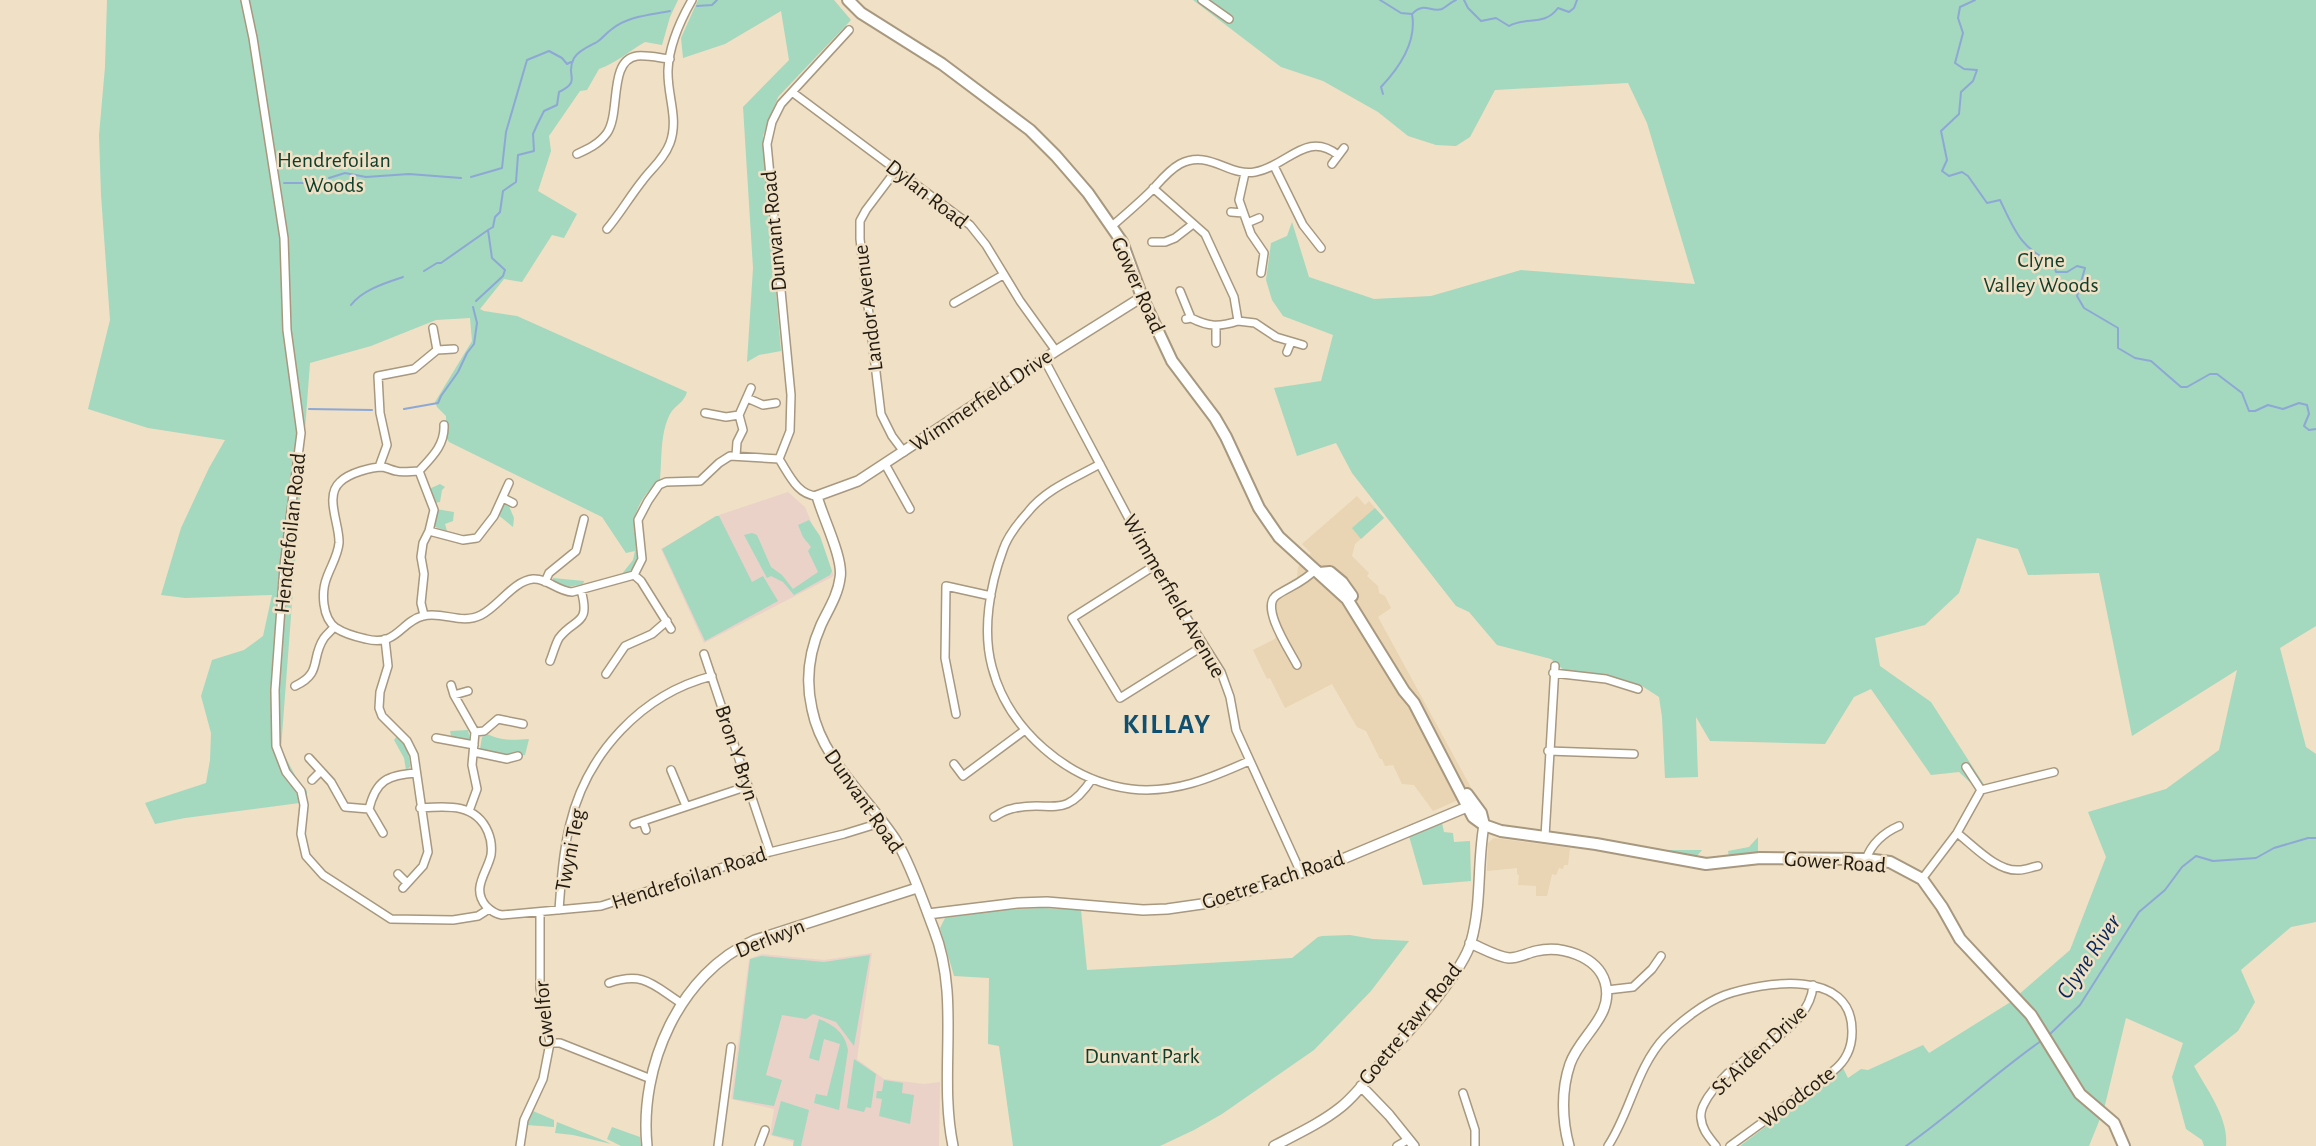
<svg xmlns="http://www.w3.org/2000/svg" width="2316" height="1146" font-family="'Alegreya Sans',sans-serif">
<rect width="100%" height="100%" fill="#f0e0c5"/>
<path fill="#e9d4b3" d="M1357 496 1365 505 1369 501 1384 518 1355 544 1352 556 1369 573 1367 576 1378 586 1379 593 1385 596 1391 608 1378 617 1474 793 1433 811 1414 785 1402 784 1393 765 1385 766 1382 759H1380L1366 731 1357 727 1332 684 1285 708 1270 678 1267 679 1253 650 1275 639 1277 634 1266 611V604L1272 592 1297 578 1298 567 1311 553 1302 544Z
M1494 838 1570 848 1568 865H1564L1563 869 1559 868 1556 875 1552 874 1547 896H1536V886L1518 885 1519 875 1517 874V868L1487 871 1488 843Z"/>
<path fill="#ead2c9" d="M788 492 805 507 834 576 704 643 661 549 719 515Z
M872 953 857 1059 884 1079 924 1084 940 1082 939 1146H793V1142L770 1135 774 1109 731 1099 749 959 762 954 824 960Z"/>
<path fill="#a4d8bf" d="M107 0H678L670 17 662 45 645 42C629 51 616 63 599 69L587 90 580 91 549 136 551 151 538 191 577 214 564 238 552 235 522 282 504 279 480 309 484 311 517 316 687 392C684 403 675 405 670 414 660 433 662 459 660 480 649 489 637 503 635 519 630 540 653 565 621 575L633 560 635 551 626 553 602 517 449 442 446 437V416L437 407 435 402 472 341 470 318 436 320 371 346 310 363 281 749 296 777 307 791V802L185 818 155 824 145 803 206 783 210 760 211 733 201 696 212 660 244 650 263 636 272 595 185 598 161 595 181 528 209 468 225 440 148 428 88 409 110 320 101 195 99 135 105 67Z
M698 0H834L851 20 778 97 763 136 781 351 759 355 747 362 753 268 743 107 789 60 781 11 725 44 683 58 681 38Z
M1193 0H2316V626L2280 648 2306 747 2316 754V922L2291 927 2241 970 2255 1002 2238 1031 2194 1066C2207 1090 2229 1118 2226 1146H2204L2202 1140 2186 1129 2172 1077 2183 1043 2126 1018 2104 1109 2089 1146H1740L1843 1068 1848 1078 1861 1069 1868 1070 1923 1045 1929 1053 2009 1003 2070 950 2106 857 2088 812 2166 789 2219 750 2237 670 2132 736 2099 573 2028 575 2018 549 1977 538 1959 593 1925 625 1875 638 1880 666 1931 702 1985 786 1975 787 1959 772 1931 775 1871 689 1854 697 1825 744 1710 741 1696 717 1698 777 1665 778 1662 717 1659 697 1642 686 1564 670 1551 659 1497 645 1469 612 1456 606 1352 473 1336 443 1297 456 1274 388 1321 381 1333 335 1283 316 1272 300 1266 280 1271 243 1287 236 1292 222 1309 277 1374 299 1431 296 1521 270 1695 284 1647 123 1628 83 1495 90 1470 137 1456 146 1436 145 1408 136 1378 112 1323 81 1281 67Z
M440 484 445 487 442 490 440 502 434 503 429 489Z
M504 504 509 506 514 518 513 527 497 514Z
M1375 508 1384 518 1361 539 1352 528Z
M436 509 454 512 453 521 445 524 447 531 435 527Z
M716 516H719L752 582 763 576 778 601 705 641 662 549Z
M809 520 820 536 832 571 830 575 794 595 783 582 771 576 767 578 744 535 752 533 757 535 771 567 782 575 793 589 818 572 808 551 811 547 803 537 798 525Z
M553 578 584 581 583 584 568 587 553 581Z
M468 730 470 741 452 740 450 731Z
M487 734C502 741 513 740 529 739L525 755 508 756 480 749 482 737Z
M397 736C406 745 410 755 410 767L406 770 404 758 394 740Z
M1442 823 1444 832 1453 833 1454 842 1470 841 1471 881 1423 885 1409 836Z
M1758 837V853L1729 857 1728 851 1749 847Z
M1666 850H1702L1696 857 1679 856 1667 852Z
M1042 908 1081 910 1087 970 1292 958 1318 937 1322 936 1350 935 1373 939 1409 941 1371 991 1314 1050 1222 1114 1194 1130 1160 1146H1013L999 1046 988 1044 989 978 954 976 940 928 945 918 1002 910Z
M870 955 854 1046 836 1022 813 1014 806 1019 782 1015 766 1075 782 1080 774 1106 733 1099 750 959 761 956 824 962Z
M819 1019C834 1025 845 1033 848 1050L839 1110 814 1103 816 1094 827 1096 840 1044 824 1039 819 1061 809 1058Z
M854 1059 876 1074 871 1108 866 1107 864 1112 847 1108Z
M884 1080 903 1083 902 1093 914 1095 910 1124 879 1116 882 1099 876 1098 877 1091H882Z
M781 1101 809 1110 801 1146H793L794 1140 772 1135Z
M533 1111 554 1120V1127L527 1125Z
M557 1122 605 1141 611 1144 573 1135 555 1133Z
M612 1127 640 1137 641 1146H621L607 1139Z"/>
<g fill="none" stroke-linecap="round" stroke-linejoin="round">
<path stroke="#8da8d5" stroke-width="2" d="M1380 0 1401 13 1412 14C1424 1 1431 13 1442 9 1446 7 1451 2 1456 0
M1464 0 1468 8 1481 21 1496 18 1509 26C1526 16 1544 27 1558 8L1569 12 1574 8 1577 0
M1975 0 1960 7 1958 18 1963 33 1955 63 1964 69 1977 70 1973 81 1961 92 1959 114 1941 131 1947 160 1942 171 1949 176 1962 172 1968 176 1987 203 2000 200C2014 229 2021 250 2053 262L2056 272H2067L2077 266 2085 268 2077 296 2084 308 2118 328V348L2135 358 2151 361 2181 387H2187L2210 374H2217L2242 393 2249 411H2255L2268 405 2283 409 2299 403 2307 405 2309 414 2304 426 2309 430 2316 429
M697 6 712 5 717 0
M1383 94 1381 87C1399 68 1417 41 1412 14
M471 177 502 168 506 132 527 60 549 51 562 58 567 64 571 62
M329 178 345 173 366 177 409 174 461 178
M284 183H305L313 181
M424 271 437 263H441L488 230
M476 301 503 276 505 270 492 258 488 230 493 227 495 217 500 212 503 191 516 182 518 155 534 151 533 134 537 125 544 111 557 105 559 92C583 80 564 76 574 58 579 50 590 46 597 42 603 38 606 33 612 29 628 16 650 15 670 11
M351 305C362 290 385 283 403 277
M309 409 372 410
M404 409 438 403 441 396 458 372 467 353 474 344 477 323 473 307
M2048 1036 2080 1005 2139 912 2165 890 2182 867 2196 856 2213 861 2256 858 2274 848 2308 838H2316
M1906 1146C1953 1113 1994 1074 2041 1041"/>
<g stroke="#a7987f" stroke-width="10">
<path id="street" d="M245 0 253 38 284 238 287 330 301 433 284 566 275 690 276 746 286 772 301 791 304 805 301 834 306 856 323 875 391 919 453 920 478 916 489 909
M1202 0 1229 19
M792 92 970 225 986 245 1020 301 1056 351
M577 154C588 149 599 144 607 133 621 113 608 60 637 56 648 55 660 58 670 59
M1332 164 1344 148
M1274 166 1303 225 1321 248
M897 169 866 210 860 221V239L881 414 892 436 904 452
M1245 173 1239 200 1251 234 1264 253 1261 273
M1153 188 1205 234 1234 297 1238 321 1255 323 1276 337 1303 345
M1231 212 1243 213
M1247 223 1259 218
M1112 226C1126 214 1140 202 1153 189 1161 180 1169 170 1180 164 1209 149 1229 177 1255 172 1288 166 1306 130 1338 155
M607 229C620 214 630 196 643 180 652 168 664 159 670 143 679 118 667 96 668 70 669 45 680 21 692 0
M1152 242H1165L1175 238 1193 224
M1180 291 1191 318
M954 303 1003 275
M1186 319 1191 318C1209 327 1219 327 1238 321
M433 328 437 350 454 349
M1216 343V326
M1287 352 1291 342
M1044 359 1154 566 1221 672 1230 697 1236 730 1301 873
M747 398 763 405 776 403
M705 413 726 417 739 415 743 430 737 442 736 456
M739 415 751 388
M444 425C445 445 432 457 419 471 411 471 403 473 396 471 391 470 388 468 383 467 371 467 349 473 340 482 324 496 340 525 339 543 338 555 331 566 327 577 321 592 322 618 336 628 345 634 357 637 366 639 397 647 401 621 423 616 443 611 461 625 481 615 499 606 513 581 533 579 547 578 557 591 572 592L634 575 642 559 638 520 648 501 659 485 666 482 700 481 719 463 730 456 779 459C789 474 797 495 817 496
M779 459 790 431 791 395 767 144 772 122 781 104 849 30
M885 464 910 509
M1100 464C1075 478 1046 489 1028 512 1019 522 1007 537 1003 550 990 585 982 630 992 667 1008 729 1067 781 1131 789 1174 794 1211 778 1249 761
M379 467 387 445 380 413 378 376 414 369 437 350
M419 471 434 510 429 531 423 543 421 557 424 574 421 603 424 615
M503 498 513 503
M429 531 463 540 477 538 494 516 509 483
M1154 566 1072 618 1120 698 1203 646
M634 575 641 581 671 629
M545 582 549 573 576 551 584 519
M385 639 388 666 380 692 379 708 382 716 407 741 414 755 428 852 423 866 403 888
M704 654 770 852
M550 661C553 654 555 645 559 638 575 617 591 626 581 590
M1297 665C1290 651 1259 606 1277 595 1291 586 1304 582 1316 569
M1553 673 1606 679 1638 689
M606 674 625 646 652 634 667 621
M451 685 454 695 475 732 472 765 477 789 469 811
M295 686C323 673 310 659 324 638 327 634 331 631 334 627
M454 695 468 691
M956 714 945 658 946 586 991 596
M475 732 484 731 498 719 523 724
M436 738 474 745
M1548 751 1634 754
M474 752 507 759 518 756
M309 758 331 782 345 807 369 809
M954 764 963 776 1025 730
M671 770 686 806
M312 780 321 771
M1981 790 2054 772
M420 808C447 806 476 803 488 832 491 839 492 847 491 855 487 873 471 888 486 906 491 911 495 914 502 915L601 906 770 852 844 834 883 822
M994 817C999 814 1005 810 1011 809 1050 798 1063 823 1092 779
M643 821 646 830
M634 824 748 786
M383 833 369 809C376 780 388 775 416 773
M1957 833C1973 845 1997 872 2019 870 2025 870 2032 867 2038 866
M1545 837 1555 666
M1866 859C1872 843 1883 833 1899 826
M398 874 407 883
M1922 879 1957 833 1981 790 1966 767
M559 910C561 882 563 852 570 824 587 753 642 694 712 676
M609 983C644 971 653 985 681 1003
M1607 990 1633 987 1652 969 1661 956
M550 1043H560L651 1079
M1463 1093 1475 1130V1146
M520 1146 524 1120 543 1079 550 1043 540 988V913
M718 1146 731 1047
M759 1146 765 1130
M1397 1146 1409 1139
M1608 1146C1631 1111 1636 1068 1665 1037 1681 1021 1704 1003 1725 995 1763 982 1853 967 1852 1032 1852 1048 1846 1061 1833 1071L1730 1146
M1716 1146C1709 1137 1702 1130 1701 1118 1700 1110 1704 1104 1708 1097 1715 1087 1723 1076 1733 1069 1760 1047 1811 1024 1813 985"/>
</g>
<g stroke="#a7987f" stroke-width="12">
<path id="secondary" d="M928 914 1018 903 1047 902 1143 910 1167 909 1216 902 1345 858 1467 807
M1470 943C1482 948 1497 957 1509 958 1519 958 1527 953 1536 951 1561 945 1597 956 1605 982 1615 1016 1580 1035 1570 1064 1561 1090 1562 1120 1569 1146
M1361 1086 1389 1115 1414 1146
M647 1146C639 1067 679 973 755 940L917 888
M953 1146C938 1074 961 999 934 930 924 904 911 865 897 842 869 798 822 761 812 709 805 679 809 652 821 625 828 610 838 595 840 578 844 559 822 516 817 496L858 481 1056 351 1142 297
M1274 1146C1297 1134 1321 1123 1341 1107 1357 1094 1371 1075 1384 1059 1407 1033 1462 974 1471 942 1482 903 1477 864 1484 825"/>
</g>
<g stroke="#a7987f" stroke-width="14">
<path id="primary" d="M848 0 861 13 942 64 1030 130 1056 156 1088 193 1122 242 1142 297 1172 361 1215 418 1226 437 1259 508 1279 537 1347 599 1404 691 1414 703 1473 817 1484 825 1501 831 1596 844 1706 864 1760 858 1866 859 1890 862 1922 879 1942 907 1960 939 2031 1015 2080 1094 2114 1123 2124 1146
M1319 573 1330 572 1342 582 1352 596
M1467 794 1481 813 1484 825"/>
</g>
<use href="#street" stroke="#fff" stroke-width="7"/>
<use href="#secondary" stroke="#fff" stroke-width="9"/>
<use href="#primary" stroke="#fff" stroke-width="10"/>
</g>
<g text-anchor="middle" dominant-baseline="central" stroke-width="5" stroke-linejoin="round" paint-order="stroke">
<g font-size="22" fill="#0c3e2b" stroke="#f0e0c5">
<text x="334" y="160">Hendrefoilan<tspan x="334" dy="25">Woods</tspan></text>
<text x="2041" y="260">Clyne<tspan x="2041" dy="25">Valley Woods</tspan></text>
<text x="1142" y="1056">Dunvant Park</text>
</g>
<g font-size="22" fill="#221c12" stroke="#f0e0c5">
<text transform="translate(927 194) rotate(38)">Dylan Road</text>
<text transform="translate(774 231) rotate(-95)">Dunvant Road</text>
<text transform="translate(1138 285) rotate(66)">Gower Road</text>
<text transform="translate(868 308) rotate(-97)">Landor Avenue</text>
<text transform="translate(981 400) rotate(-34)">Wimmerfield Drive</text>
<text transform="translate(290 533) rotate(-84)">Hendrefoilan Road</text>
<text transform="translate(1174 596) rotate(60)">Wimmerfield Avenue</text>
<text transform="translate(737 753) rotate(72)">Bron Y Bryn</text>
<text transform="translate(864 801) rotate(55)">Dunvant Road</text>
<text transform="translate(570 850) rotate(-79)">Twyni Teg</text>
<text transform="translate(1835 862) rotate(4)">Gower Road</text>
<text transform="translate(689 878) rotate(-18)">Hendrefoilan Road</text>
<text transform="translate(1273 880) rotate(-18)">Goetre Fach Road</text>
<text transform="translate(770 938) rotate(-22)">Derlwyn</text>
<text transform="translate(544 1014) rotate(-95)">Gwelfor</text>
<text transform="translate(1410 1024) rotate(-51)">Goetre Fawr Road</text>
<text transform="translate(1759 1050) rotate(-43)">St Aiden Drive</text>
<text transform="translate(1797 1097) rotate(-37)">Woodcote</text>
</g>
<g font-size="24" font-style="italic" fill="#06275c" stroke="#f0e0c5">
<text transform="translate(2089 957) rotate(-56)">Clyne River</text>
</g>
<g font-size="28" font-weight="bold" letter-spacing="1.5" fill="#114f6f" stroke="#f0e0c5">
<text x="1167" y="725">KILLAY</text>
</g>
</g>
</svg>
